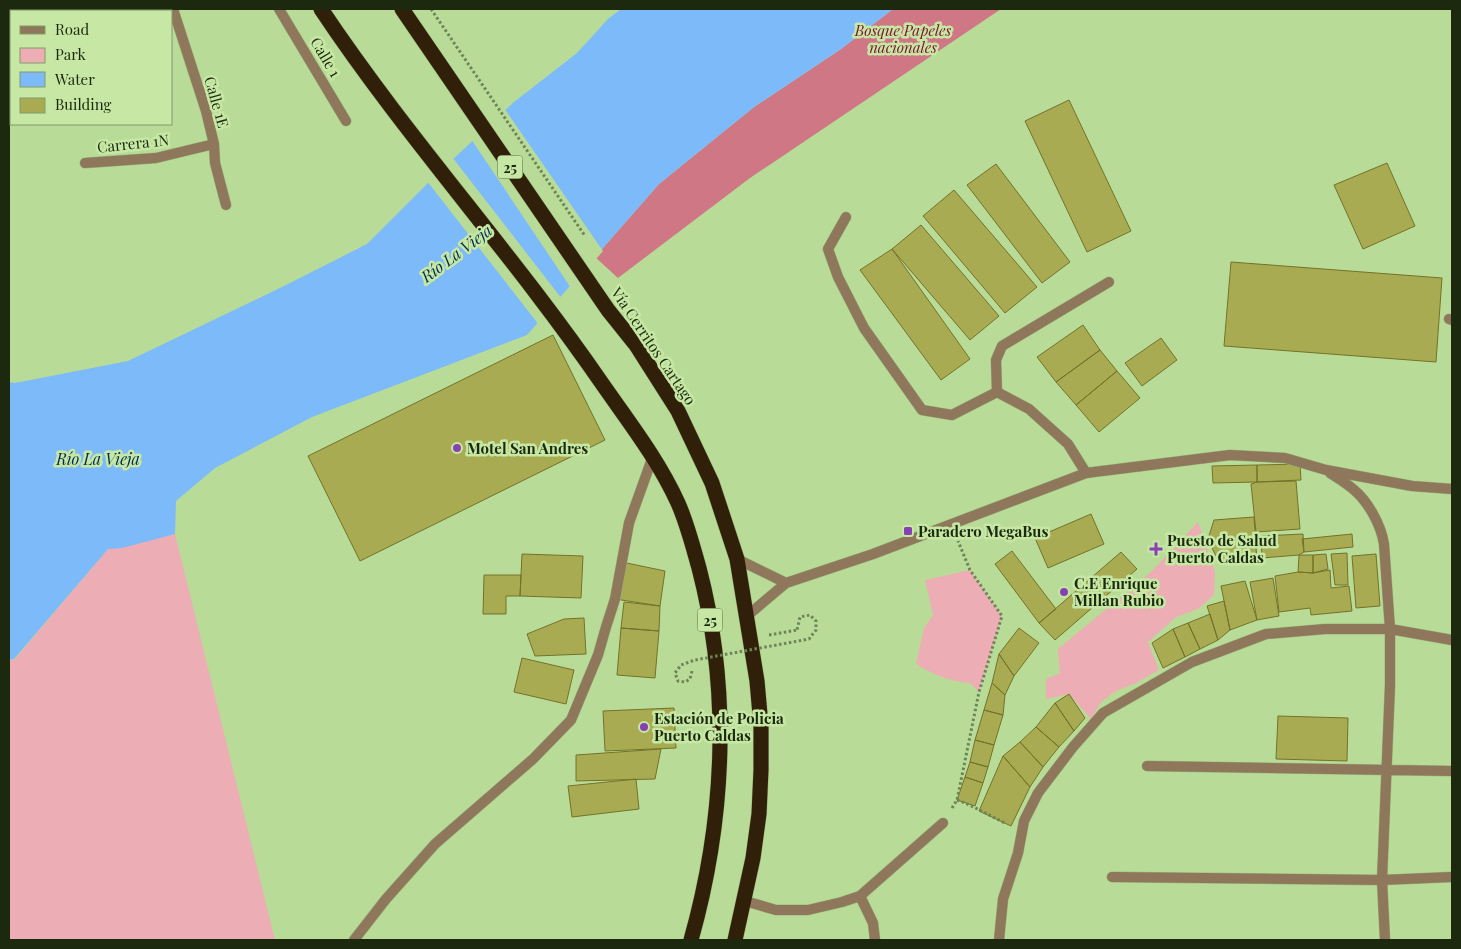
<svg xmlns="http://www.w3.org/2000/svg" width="1461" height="949" font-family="'Playfair Display',serif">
<rect width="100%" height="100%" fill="#b9db98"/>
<path fill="#ecadb5" d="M1198 522 1215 572 1214 595 1198 609 1176 617 1148 642 1159 670 1136 683 1116 691 1101 702 1091 719 1069 694 1046 699V679L1060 673 1058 649 1151 572Z
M175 534 275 940H9V660L15 659 108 549Z
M970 570 1002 616 979 692 970 683C951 682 932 674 916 664L924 628 933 615 925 580Z"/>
<path fill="#d07785" d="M893 9H1001L750 178 618 278 595 257 659 184 754 107 841 49Z"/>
<path fill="#7cbaf9" d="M621 9H893L841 49 754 107 659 184 527 335 312 417 215 468 176 501 175 534 122 548 108 549 14 659 9 660V382L15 383 128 361 286 285 367 244 434 177 514 102 577 53 608 19Z"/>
<path fill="#b9db98" d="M504 108 603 251 571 288 471 139Z
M452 157 562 299 539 325 427 181Z"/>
<path fill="#a9ab53" stroke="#727328" d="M1069 100 1131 231 1087 252 1025 121Z
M1387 163 1415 226 1363 249 1334 185Z
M996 164 1070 262 1042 283 967 185Z
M954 190 1037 287 1005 313 923 216Z
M921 225 999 316 970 340 892 249Z
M892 249 970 359 941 380 860 270Z
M1231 262 1442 278 1436 362 1224 346Z
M1083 325 1100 350 1056 382 1037 357Z
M553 335 605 440 360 561 308 456Z
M1161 338 1177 360 1142 386 1125 363Z
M1100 350 1117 371 1076 405 1056 382Z
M1117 371 1140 398 1099 432 1076 405Z
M1300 464 1301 480 1257 482V465Z
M1257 465V482L1213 483 1212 466Z
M1296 481 1300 529 1256 532 1251 484 1257 482Z
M1091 514 1104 544 1048 568 1035 538Z
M1254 517 1257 561 1219 563 1208 539 1214 520Z
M1303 534 1304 552 1299 555 1262 558 1261 536Z
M1352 534 1353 547 1304 552 1302 539Z
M1012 551 1056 609 1039 623 995 564Z
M1121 552 1137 569 1055 640 1039 623Z
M1347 553 1348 585H1335L1331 554Z
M522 554 583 556 581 598 520 596Z
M1326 554 1328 569 1313 573V555Z
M1376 554 1380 606 1356 608 1352 556Z
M1299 555H1313V573L1298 572Z
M622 562 665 571 660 606 615 599Z
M1330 570 1331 588 1349 586 1352 611 1311 615 1310 608 1279 612 1275 576 1298 572 1313 573Z
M484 575H521L520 596H506V614H483Z
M1273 578 1279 616 1257 620 1250 582Z
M1245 581 1257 620 1230 630 1221 586Z
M1224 601 1230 630 1218 640 1207 606Z
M624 602 660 606 659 631 621 628Z
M1210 614 1218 640 1200 649 1188 623Z
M584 618 586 654 535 656 527 634 564 619Z
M1188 623 1200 649 1185 657 1173 629Z
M621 628 659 631 655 678 617 675Z
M1019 628 1039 643 1014 676 999 654Z
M1173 629 1185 657 1163 668 1152 643Z
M999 654 1014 676 1005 695 992 683Z
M522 658 574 670 566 704 514 692Z
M992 683 1005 695 1003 715 984 710Z
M1069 694 1085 718 1074 731 1055 703Z
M1055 703 1074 731 1059 747 1036 727Z
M674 708 676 748 605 751 603 711Z
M984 710 1003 715 994 745 975 740Z
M1278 716 1348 718 1347 761 1276 759Z
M1036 727 1059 747 1043 767 1020 742Z
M975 740 994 745 988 767 970 762Z
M1020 742 1043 767 1030 787 1003 756Z
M661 749 655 779 576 781V755Z
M1003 756 1030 787 1011 826 979 811Z
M970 762 988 767 983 783 965 777Z
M965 777 983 783 975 806 957 800Z
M636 779 639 809 572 817 568 786Z"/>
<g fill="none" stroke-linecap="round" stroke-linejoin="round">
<g stroke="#9ab77c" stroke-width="11">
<path id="lane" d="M846 217 828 249 838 277 864 328 922 410 952 415 997 392 1029 409 1068 444 1086 473
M1449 319 1452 320
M997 392 996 360 1002 346 1109 282
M860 896 873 923 875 940
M745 901 776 910H808L842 902 860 896 943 823
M354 940 386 899 435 844 533 759 571 720 598 655 606 627 615 599 629 523 653 456"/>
</g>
<g stroke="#9ab77c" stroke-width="11">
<path id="street" d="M173 9 206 111 214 144 215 163 226 205
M279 9 346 121
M85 163 156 158 214 144
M1330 473C1338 478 1346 483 1353 489 1368 501 1381 525 1384 544L1390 629V685L1382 880 1385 940
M737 559 786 583
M747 616 786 583 873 554 1086 473 1230 455 1285 458 1326 470 1412 486 1452 489
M1147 766 1452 771
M1112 877 1382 880 1452 877
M999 940 1003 899 1018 853 1024 821 1038 793 1073 747 1103 713 1192 662 1266 634 1325 629H1390L1452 640"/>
</g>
<g stroke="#9ab77c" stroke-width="16">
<path id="highway" d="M321 9C407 138 513 254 601 382 628 421 658 459 678 503 687 523 693 547 699 568 731 691 725 819 691 940
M402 9 608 310 636 345 678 411 712 483 737 559 757 681 761 726V770L759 814 753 858 735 940"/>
</g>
<path stroke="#6d8555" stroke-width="3" stroke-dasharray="2.5 2.5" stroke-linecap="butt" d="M431 9 585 236
M769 635 797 630
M957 800C974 806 988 815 1005 823
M952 808 957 800 979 692 1002 616 970 570 958 541"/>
<use href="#lane" stroke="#8f775b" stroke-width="10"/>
<use href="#street" stroke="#8f775b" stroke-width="10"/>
<use href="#highway" stroke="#312009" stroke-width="15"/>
<path stroke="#6d8555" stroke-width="3" stroke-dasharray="2.5 2.5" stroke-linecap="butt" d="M692 671 690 679 685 682 678 681 675 673 681 665 695 660 809 639 816 630V621L810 615 800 617 797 630"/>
</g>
<g fill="#8841b4" stroke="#c6e8a4" stroke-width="2">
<circle cx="457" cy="448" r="5"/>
<rect x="903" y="526" width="10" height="10" rx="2.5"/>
<path d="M1153.5 541.5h5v5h5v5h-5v5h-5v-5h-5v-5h5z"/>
<circle cx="1064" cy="592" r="5"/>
<circle cx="644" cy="727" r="5"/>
</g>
<g text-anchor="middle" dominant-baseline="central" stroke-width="5" stroke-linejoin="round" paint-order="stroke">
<g fill="#c6e8a4" stroke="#4f623b" stroke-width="1">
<rect x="497.5" y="155.5" width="25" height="23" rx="4"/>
<rect x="697.5" y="608.5" width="25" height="23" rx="4"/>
</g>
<g font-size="14" font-weight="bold" fill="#1c290e">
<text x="510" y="167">25</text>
<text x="710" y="620">25</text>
</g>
<g font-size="15" font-style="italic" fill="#811535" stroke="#c6e8a4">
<text x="903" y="30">Bosque Papeles<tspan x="903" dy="17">nacionales</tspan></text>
</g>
<g font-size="15" fill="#1c290e" stroke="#c6e8a4">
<text transform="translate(326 57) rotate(59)">Calle 1</text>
<text transform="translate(217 102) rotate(74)">Calle 1E</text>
<text transform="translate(133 143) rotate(-6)">Carrera 1N</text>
<text transform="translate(654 346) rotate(56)">Vía Cerritos Cartago</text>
</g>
<g font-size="15" font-weight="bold" fill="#1c290e" stroke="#c6e8a4" text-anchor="start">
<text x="467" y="448">Motel San Andres</text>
<text x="918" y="531">Paradero MegaBus</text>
<text x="1167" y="540">Puesto de Salud<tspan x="1167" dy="17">Puerto Caldas</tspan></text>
<text x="1074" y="583">C.E Enrique<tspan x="1074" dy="17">Millan Rubio</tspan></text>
<text x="654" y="718">Estación de Policia<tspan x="654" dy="17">Puerto Caldas</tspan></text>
</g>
<g font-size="16" font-style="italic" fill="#002c53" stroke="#c6e8a4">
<text transform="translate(456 253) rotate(-37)">Río La Vieja</text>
<text x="98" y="458">Río La Vieja</text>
</g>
</g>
<rect width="1461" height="949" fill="none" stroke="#1c290e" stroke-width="20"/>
<rect x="10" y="10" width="162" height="115" fill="#c6e8a4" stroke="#829c68"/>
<rect x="20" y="26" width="25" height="8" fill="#8f775b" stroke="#829c68"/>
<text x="55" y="35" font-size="15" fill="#1c290e">Road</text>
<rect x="20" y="48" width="25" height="15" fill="#ecadb5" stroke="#829c68"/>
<text x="55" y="60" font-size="15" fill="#1c290e">Park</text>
<rect x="20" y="72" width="25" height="15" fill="#7cbaf9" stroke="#829c68"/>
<text x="55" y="85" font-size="15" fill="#1c290e">Water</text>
<rect x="20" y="98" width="25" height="15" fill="#a9ab53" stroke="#829c68"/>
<text x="55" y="110" font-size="15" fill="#1c290e">Building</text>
</svg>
